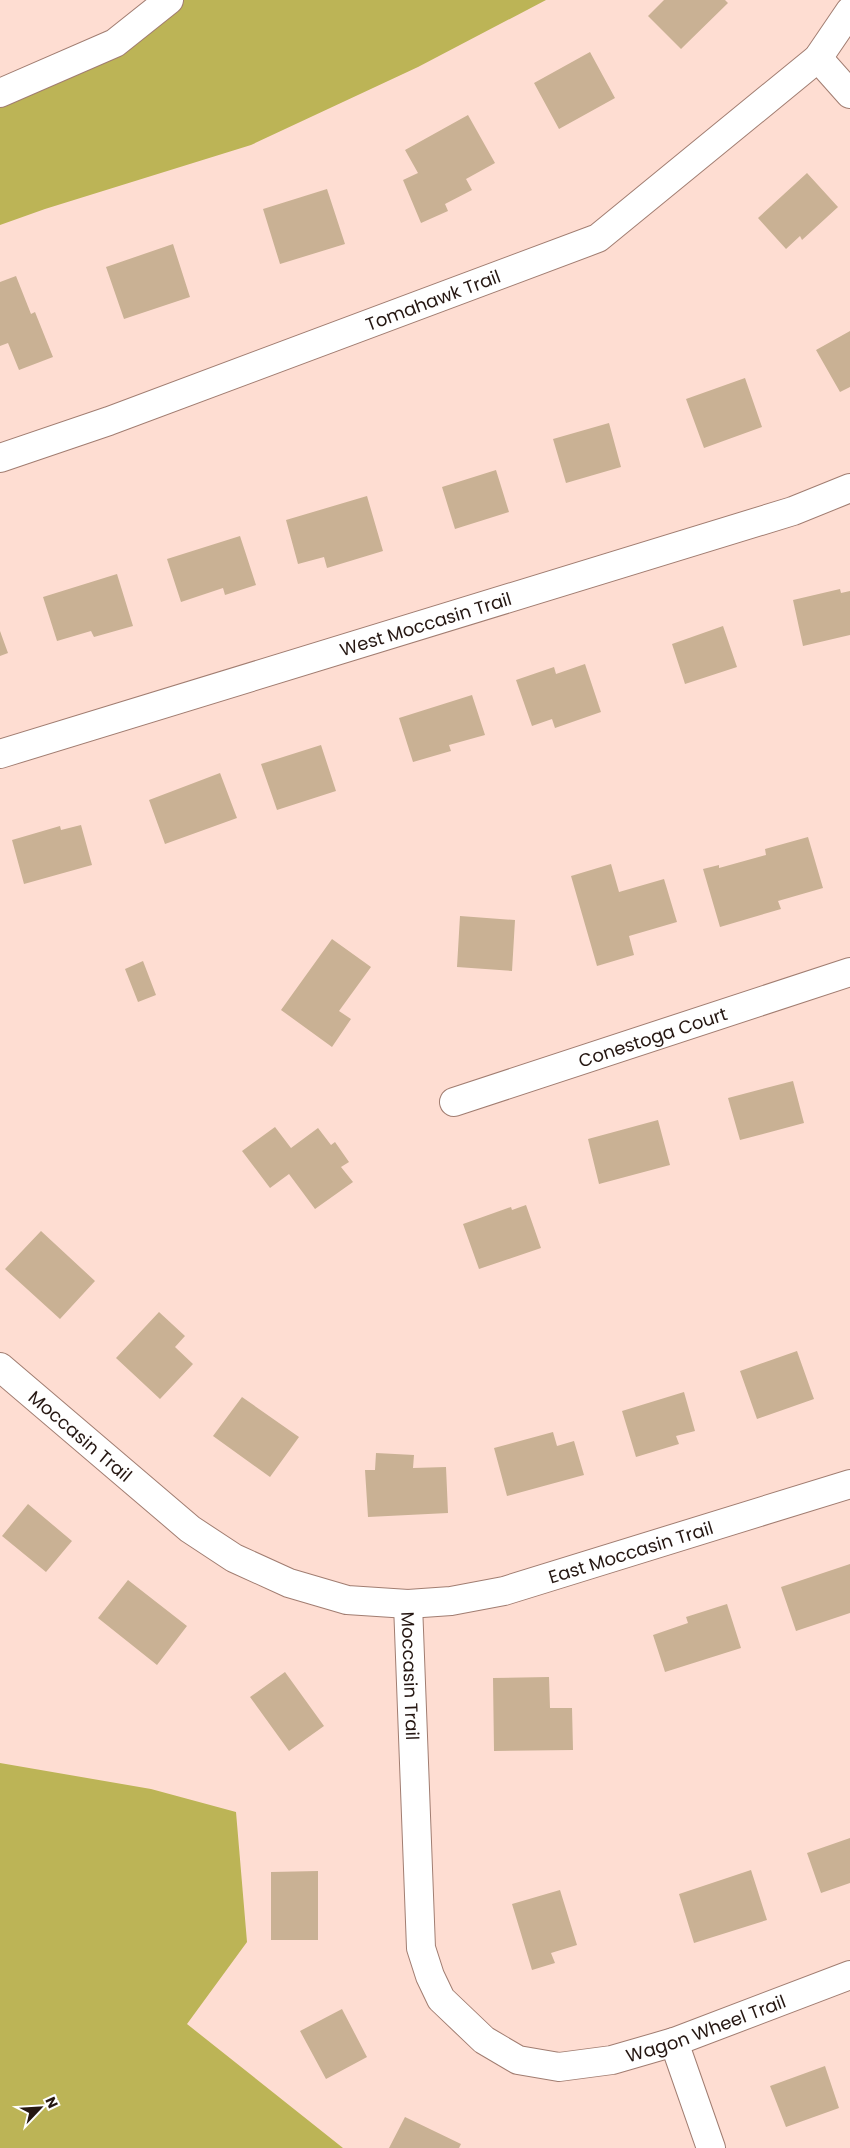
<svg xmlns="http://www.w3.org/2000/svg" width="850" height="2148" font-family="Poppins,sans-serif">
<rect width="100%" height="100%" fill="#feddd2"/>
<path fill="#bcb456" d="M169 0H546L418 67 251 145 45 209 0 225V93Z
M0 1763 151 1789 236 1812 247 1942 187 2024 343 2148H0Z"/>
<path fill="#c9b194" d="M664 0H725L728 3 681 49 648 16Z
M590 52 615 98 559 129 534 83Z
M468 115 495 163 466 179 472 190 445 204 448 211 421 223 403 180 418 173 405 150Z
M807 173 838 207 802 240 800 236 786 249 758 218Z
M327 189 345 244 280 264 263 209Z
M173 244 190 297 124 319 106 267Z
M16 276 31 314 35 312 53 357 19 370 8 343 0 346V282Z
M850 331V387L840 392 816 350Z
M745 378 762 427 704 448 686 399Z
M609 423 621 467 566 483 553 439Z
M496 470 509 512 455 529 442 487Z
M367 496 383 551 327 568 324 557 298 564 286 520Z
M240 536 256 585 225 595 223 588 181 602 167 559Z
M117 574 133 626 94 637 91 631 57 641 43 597Z
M840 589 841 593 850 591V635L803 646 793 600Z
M723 626 737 667 685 684 672 644Z
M0 631 8 653 0 656Z
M585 664 601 712 555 728 552 719 532 726 516 680 554 667 556 674Z
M472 695 485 735 449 745 451 751 413 762 399 718Z
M321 745 336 791 277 810 261 764Z
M220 773 237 818 165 844 149 800Z
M81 825 92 865 24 884 12 840 60 826 61 830Z
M808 837 823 888 778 901 781 909 720 927 703 869 719 865V868L766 855 765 849Z
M611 864 619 892 664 879 677 922 629 936 634 955 597 966 571 876Z
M460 916 515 920 512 971 457 967Z
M332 939 371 967 339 1011 351 1019 332 1047 281 1010Z
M143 961 156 995 138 1002 125 969Z
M793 1081 804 1123 740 1140 728 1098Z
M658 1120 670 1165 599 1184 588 1139Z
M275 1127 291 1148 318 1128 331 1145 335 1142 349 1162 341 1167 353 1182 315 1209 289 1174 270 1188 242 1151Z
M526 1205 541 1248 479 1269 463 1224 511 1207 512 1210Z
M41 1231 95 1281 60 1319 5 1269Z
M159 1312 185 1336 175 1347 193 1364 160 1399 116 1358Z
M797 1351 814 1399 757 1419 740 1371Z
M684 1392 695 1431 676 1436 679 1444 636 1457 622 1411Z
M242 1397 299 1437 270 1477 213 1436Z
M553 1432 557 1446 574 1441 584 1475 507 1496 494 1448Z
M376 1453 414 1455 413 1468 446 1467 448 1513 368 1517 365 1470H375Z
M28 1504 72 1541 46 1572 2 1536Z
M850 1564V1613L796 1631 781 1587Z
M128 1580 187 1626 157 1665 98 1618Z
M727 1604 741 1648 665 1672 653 1635 688 1623 686 1617Z
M285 1672 324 1726 289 1751 250 1697Z
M549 1677 550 1708H572L573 1750 494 1751 493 1678Z
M850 1838V1883L821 1893 807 1853Z
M751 1870 767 1920 694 1943 679 1894Z
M318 1871V1940H271V1872Z
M560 1890 577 1945 551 1953 555 1963 532 1970 512 1904Z
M342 2009 367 2057 326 2079 300 2031Z
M825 2066 839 2108 786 2127 770 2086Z
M405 2117 461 2144 459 2148H389Z"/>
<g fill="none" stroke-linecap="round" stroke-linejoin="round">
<g stroke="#a17d71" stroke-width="30">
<g id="minor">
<path d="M818 58 850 94"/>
<path id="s1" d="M0 458 109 421 598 238 818 58 850 11"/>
<path id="s2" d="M0 754 793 511 850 488"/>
<path id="s3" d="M454 1102 850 972"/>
<path id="s4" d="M0 1367 190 1529 234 1558 289 1583 347 1600 408 1604 451 1601 504 1591 850 1484"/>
<path id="s5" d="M408 1604 421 1948 430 1976 441 1999 484 2040 518 2060 559 2067 612 2060 674 2042 850 1975"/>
<path d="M674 2042 711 2148"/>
</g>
</g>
<g stroke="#a17d71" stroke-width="30">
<path id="tertiary" d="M0 93 115 43 169 0"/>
</g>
<use href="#minor" stroke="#fff" stroke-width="28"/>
<use href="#tertiary" stroke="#fff" stroke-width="28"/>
</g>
<g text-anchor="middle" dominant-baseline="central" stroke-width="4" stroke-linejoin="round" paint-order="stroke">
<g font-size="18" fill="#251712" stroke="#fff">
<text stroke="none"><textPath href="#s1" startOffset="461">Tomahawk Trail</textPath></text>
<text stroke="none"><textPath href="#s2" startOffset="445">West Moccasin Trail</textPath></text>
<text stroke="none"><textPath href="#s3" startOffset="209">Conestoga Court</textPath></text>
<text stroke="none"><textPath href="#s4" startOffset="106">Moccasin Trail</textPath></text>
<text stroke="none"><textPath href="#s4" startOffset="714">East Moccasin Trail</textPath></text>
<text stroke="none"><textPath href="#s5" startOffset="72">Moccasin Trail</textPath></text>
<text stroke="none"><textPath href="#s5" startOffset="692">Wagon Wheel Trail</textPath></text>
</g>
</g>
<g transform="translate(40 2108) rotate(65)" stroke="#ffffff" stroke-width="4" paint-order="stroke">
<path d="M0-4L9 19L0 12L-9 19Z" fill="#251712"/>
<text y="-8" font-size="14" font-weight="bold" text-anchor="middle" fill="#251712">N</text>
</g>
</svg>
